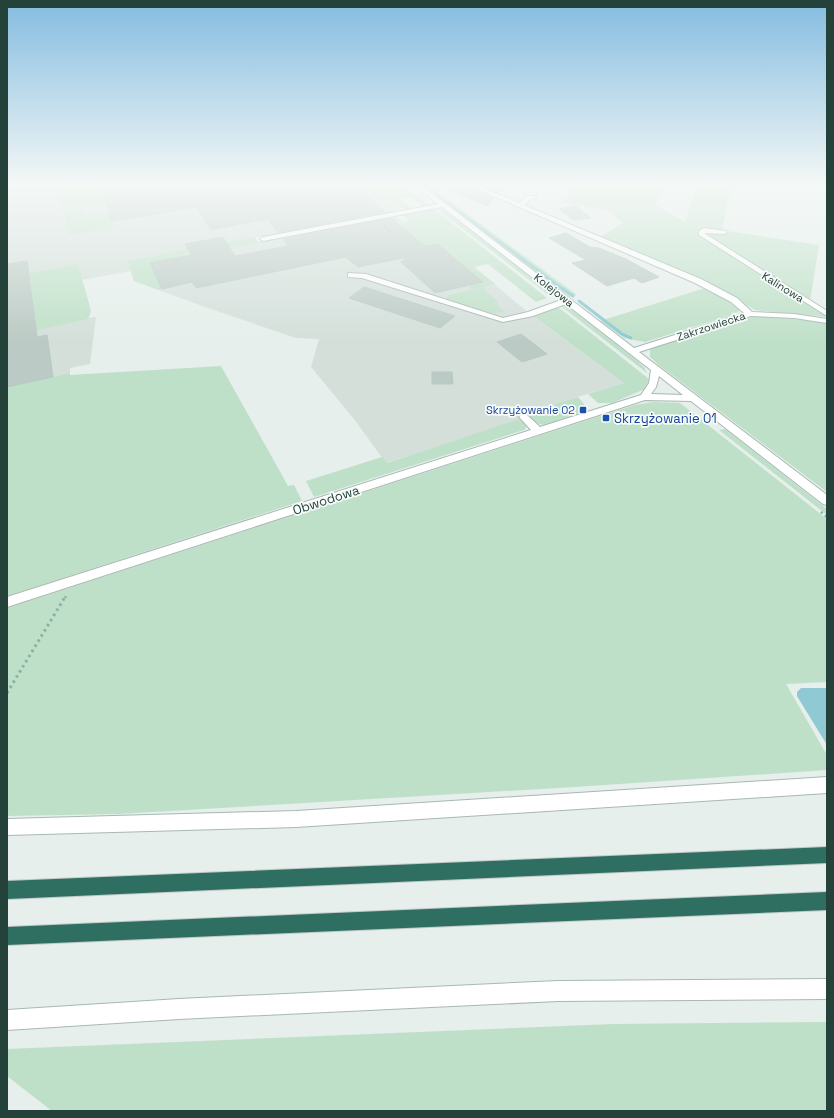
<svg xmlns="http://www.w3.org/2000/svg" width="834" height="1118" font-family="'Space Grotesk',sans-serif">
<rect width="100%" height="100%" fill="#e6efeb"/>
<path fill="#d4dfda" d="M7 186H57L69 235 115 228 109 213 84 217 82 210 106 205 99 186H238L240 189 259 186H367L371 189 381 187 402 205 392 212 254 238 258 242 361 222 366 224 375 220 438 237 530 314 624 383 554 404 555 408 386 463 354 419 311 367 319 339 296 338 205 307 134 281 131 271 82 280 91 311 89 318 96 317 90 364 70 368V373L7 387Z"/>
<path fill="#bfe0c8" d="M57 186H99L106 206 82 210 84 216 109 213 115 228 69 235Z
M388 186H404L430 206 424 207 411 197 400 199 411 209 398 208 402 205 389 198 383 200 367 194 293 202Z
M573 186H665L655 205 685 222 697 186H731L722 230 702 228 699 231V234L788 293 825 314 827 317 755 310 723 291 600 237 623 223 607 210 563 203 575 188Z
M435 190 577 295 569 297 458 213 459 212 430 192Z
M436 208 444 210 549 292 551 295 550 296Z
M434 209 547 298 536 302 488 264 474 267 495 284 482 287 498 302 497 305 505 312 492 313 447 299V297L449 295 472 289 468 285 481 280 439 244 411 250 401 241 390 243 374 228 382 225 380 224 388 218 396 217 403 221 383 226 395 237 407 234 404 232 406 231 398 224 385 226 409 221 404 215Z
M361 222 239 247 213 248 190 251 185 253 182 257 150 263 162 289 159 290 134 281 128 261 254 237 258 242Z
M704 231 727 234 728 231 819 245 810 301 703 234Z
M78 264 91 311 88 319 36 330 30 278 7 282V277Z
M705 288 731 301 739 309V311L732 315 645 342 624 338 600 321Z
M561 306 569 307 636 360 644 367 647 373Z
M558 307 649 379 645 389 612 403H598L588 394 624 383 533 316Z
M765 316 827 323V492L660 366 650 357V350L654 347 746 318Z
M221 366 288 486 294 485 302 501 7 596V387L70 373V375Z
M578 397 587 408 585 411 544 425 539 424 528 416 555 408 554 404Z
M653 402 680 403 827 519V682L786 684 827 755V770L575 787 119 814 7 816V608L603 415 635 405Z
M519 419 526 425V428L524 430 314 497 306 481 382 457 387 463Z
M725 429 827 509V515L719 430Z
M827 1022V1111H52L7 1076V1049L614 1024Z"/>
<path fill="#8ec9d4" d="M801 688H827V745L797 696V692Z"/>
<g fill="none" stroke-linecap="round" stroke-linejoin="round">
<path stroke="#8ec9d4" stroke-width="2.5" d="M425 186 429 188
M432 191 564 290"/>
<path stroke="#8ec9d4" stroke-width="3" d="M563 289 573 296
M579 301 622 334 631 338"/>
</g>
<path fill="#bbcac4" stroke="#b8c9c2" d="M167 186H229L228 189 230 190H246L250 186H356L385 212 278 233 268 219 211 230 197 207 112 221 102 194 124 190 125 192Z
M443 186H471L472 188 494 198 487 206Z
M482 186H505L498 193Z
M576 206 591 218 573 220 559 209Z
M391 218 425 246 438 244 483 282 435 293 401 262 408 257 358 267 346 257 196 288 192 282 162 289 150 263 191 255 185 244 223 237 235 256 288 246 283 239Z
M566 233 590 247 599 248 626 259 659 277 642 283 634 278 607 286 572 263 586 260 549 238Z
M27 261 37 337 47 335 53 377 7 387V264Z
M364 287 455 316 440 328 349 298Z
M521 334 547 354 522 362 497 342Z
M432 372H452L453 384H432Z"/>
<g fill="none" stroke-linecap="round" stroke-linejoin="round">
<g stroke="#a8b8b2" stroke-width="2">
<path id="minor" d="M232 186H249L246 188 230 189V187Z
M415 186H421L446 204 634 348 744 313 731 302 695 283 473 187 472 186H479L519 203 527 196H536V198L531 199 524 205 701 279 737 298 752 312 794 314 827 319V323L794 318 751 316 639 352 827 495V505L823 504 691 401 645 400 7 607V597L531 430 521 419 519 417 521 415H527L540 427 641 395 649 383 651 370 566 304 533 316 503 322 362 278 348 277V273L366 274 503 318 528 312 561 300 442 207 263 241 260 239 263 237 438 204ZM659 376 683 395 651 394 656 387Z
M704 228 726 231 727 232 724 234 704 233 827 311V316L699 235V231Z
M827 777V793L296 827 7 835V819L296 811Z
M827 979V999L558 1001 179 1019 7 1030V1010L179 999 558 981Z"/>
</g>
<g stroke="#c2cac8" stroke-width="2">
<path id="highway" d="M827 847V863L7 899V881Z
M827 892V910L7 945V927Z"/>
</g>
<path stroke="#86b3a5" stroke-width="1.5" stroke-dasharray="1 1.5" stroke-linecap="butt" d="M384 226 393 234"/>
<path stroke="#86b3a5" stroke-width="2.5" stroke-dasharray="2 3" stroke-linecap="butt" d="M821 512 827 517
M65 598 66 596"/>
<path stroke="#86b3a5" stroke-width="3" stroke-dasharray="2.5 3.5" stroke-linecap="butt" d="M7 693 65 597"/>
<use href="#minor" fill="#fff" fill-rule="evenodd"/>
<use href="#highway" fill="#2f6f62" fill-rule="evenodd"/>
</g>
<linearGradient id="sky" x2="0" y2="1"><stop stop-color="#84bce0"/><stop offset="0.54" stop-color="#f4f8f6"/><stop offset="1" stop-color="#f4f8f6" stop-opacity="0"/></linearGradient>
<rect width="834" height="342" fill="url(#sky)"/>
<g fill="#1a4fb4" stroke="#f7fbf9" stroke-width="1.5">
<rect x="579" y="406" width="8" height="8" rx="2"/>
<rect x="602" y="414" width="8" height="8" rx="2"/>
</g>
<g text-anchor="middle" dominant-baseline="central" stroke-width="3.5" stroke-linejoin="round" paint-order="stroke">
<g font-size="11" fill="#24423a" stroke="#f7fbf9">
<text transform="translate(783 287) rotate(32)">Kalinowa</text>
<text transform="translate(554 290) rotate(38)">Kolejowa</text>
<text transform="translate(711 326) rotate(-18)">Zakrzowiecka</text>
</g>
<g font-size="11" fill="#164399" stroke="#f7fbf9" text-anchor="end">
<text x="575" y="410">Skrzyżowanie 02</text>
</g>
<g font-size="13" fill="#164399" stroke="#f7fbf9" text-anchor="start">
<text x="614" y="418">Skrzyżowanie 01</text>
</g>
<g font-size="13" fill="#24423a" stroke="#f7fbf9">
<text transform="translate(326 500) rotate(-18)">Obwodowa</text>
</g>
</g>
<rect width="834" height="1118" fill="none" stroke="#24423a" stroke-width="16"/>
</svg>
